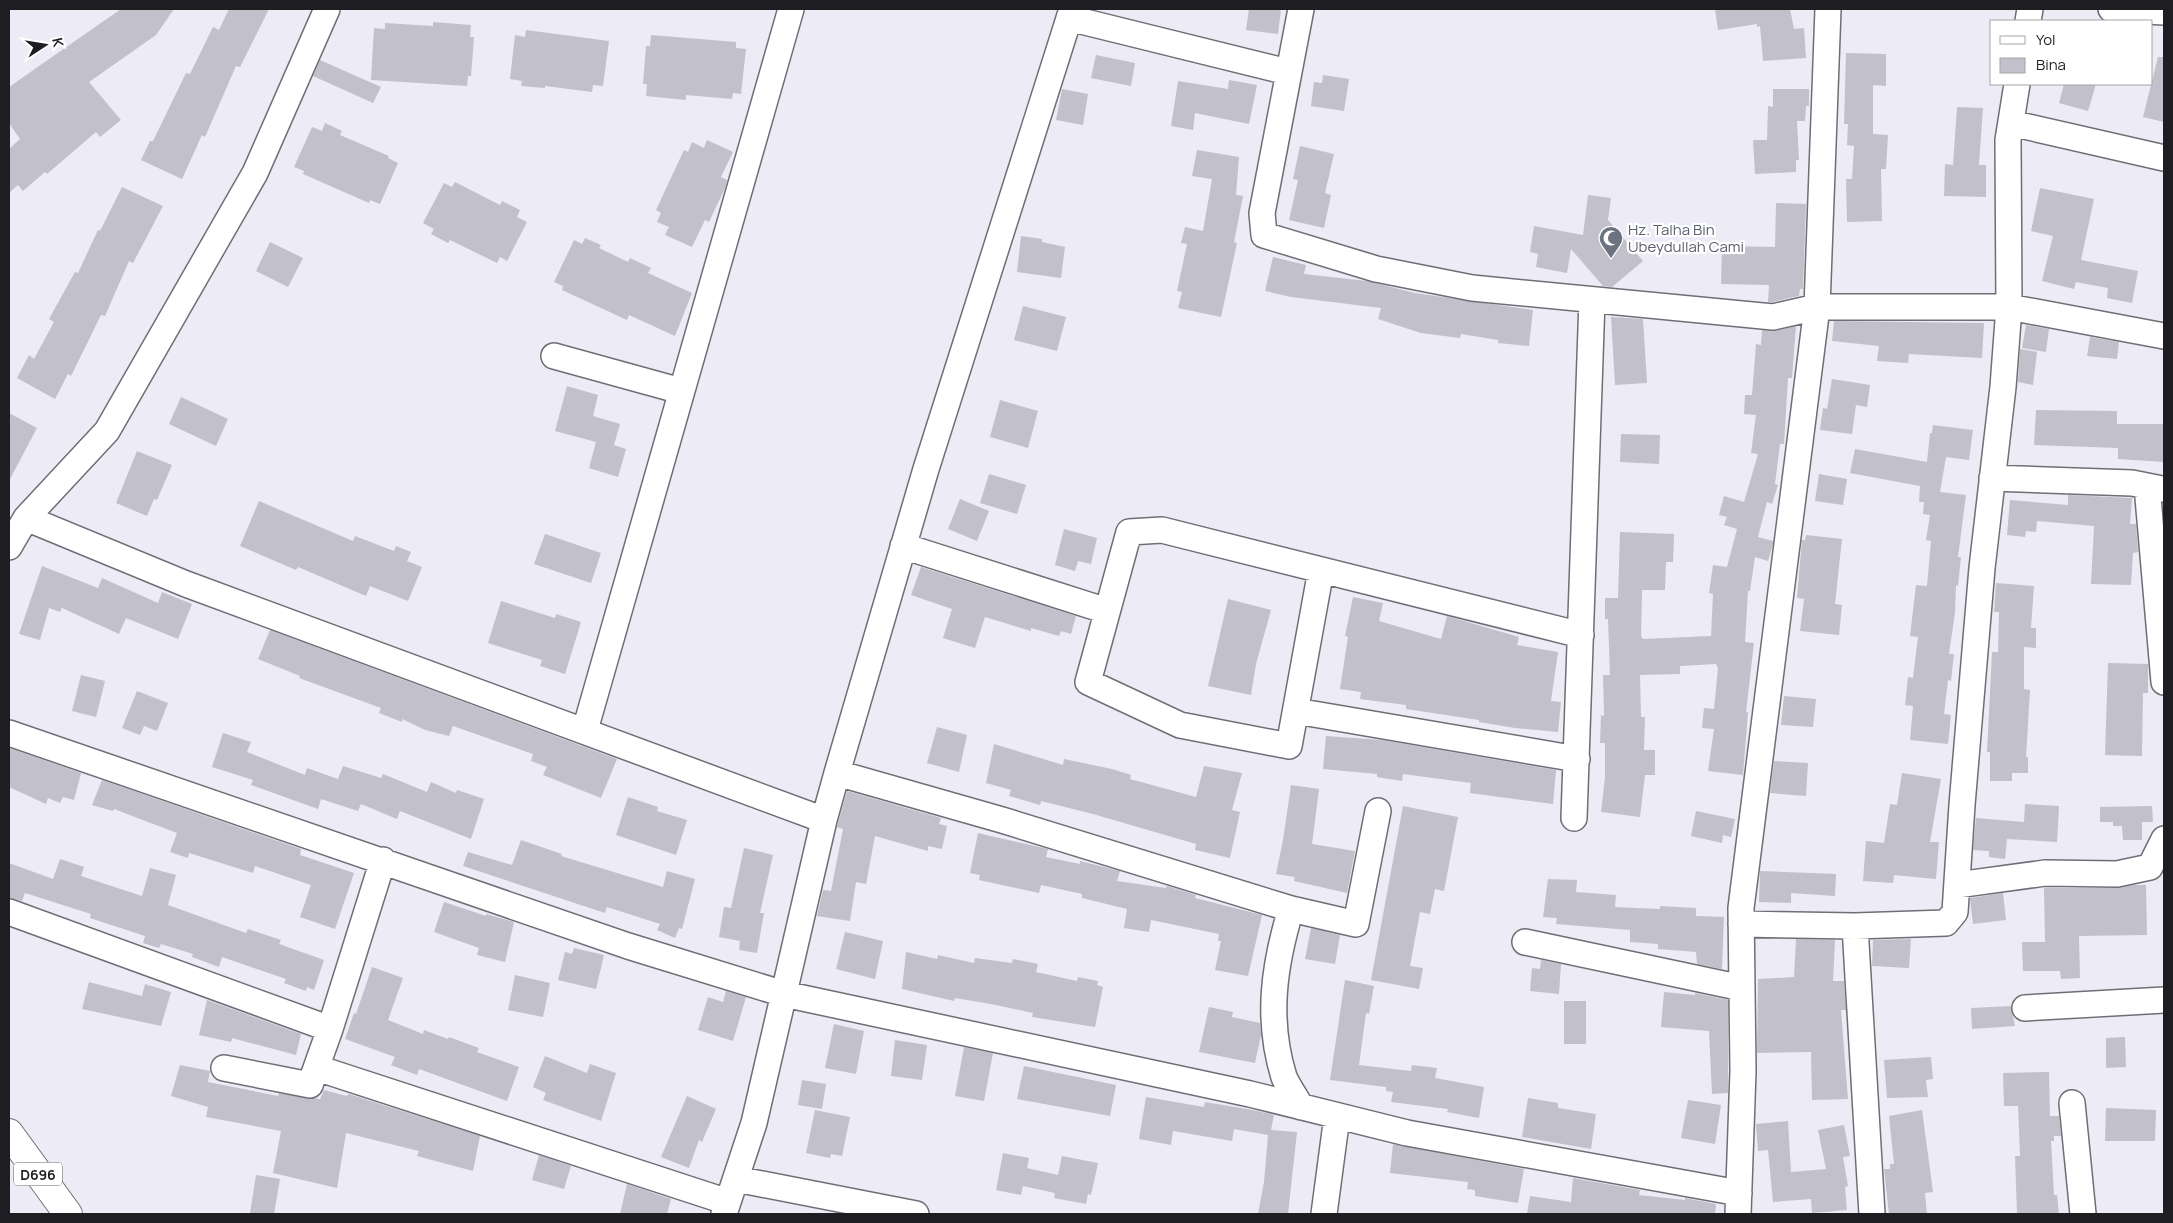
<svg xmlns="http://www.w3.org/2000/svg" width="2173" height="1223" font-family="Manrope,sans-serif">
<rect width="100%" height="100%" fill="#ecebf6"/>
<path fill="#c1c0cb" d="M121 9H174L156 35 89 82 121 120 100 137 96 132 47 174 45 172 23 191 18 185 9 193V149L20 139 9 123V87Z
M229 9H269L240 67 236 66 205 137 202 135 182 179 141 160 150 141H153L186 73 190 74 213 27 219 30Z
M1249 9H1281L1278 34 1246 30Z
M1715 9H1790L1794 29 1804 28 1806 58 1763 61 1760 26 1757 27V24L1718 30Z
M433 22 471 25 470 37H474L471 76H468L467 86 371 80 374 28 385 29V23L433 26Z
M526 30 609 41 603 86 593 85 592 92 545 86V88L521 86 522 81 510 79 515 35 525 37Z
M651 35 736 42V48L746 49 741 94 733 93 732 99 686 95V100L646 96 647 84H643L646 46H650Z
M1846 53 1886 54V86L1873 85V134L1888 135 1886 169H1881L1882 221 1847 222 1846 179H1852L1854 146 1847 145 1848 124H1844Z
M1096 55 1135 63 1131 86 1091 78Z
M2158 57H2164V122L2143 117Z
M320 60 381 87 373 103 313 76Z
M1323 75 1349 79 1344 111 1311 106 1314 82 1322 83Z
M1229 80 1257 85 1249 124 1195 113 1193 130 1171 126 1178 81 1228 89Z
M2064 84H2096L2088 111 2059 103Z
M1062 89 1088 94 1083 125 1056 120Z
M1773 89H1809V106H1806L1805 121H1797L1799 160H1796V172L1755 174 1753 140H1767L1768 106 1773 107Z
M1957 107 1983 108 1979 165H1986V197L1944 196 1945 164 1953 165Z
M325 123 342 131 340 135 389 156 388 158 398 163 380 204 370 200 369 203 303 174 304 171 294 167 312 127 322 131Z
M707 140 733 152 721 177 727 180 725 188 709 222 705 220 692 247 665 235 669 227 657 222 661 213 656 210 684 150 688 152 692 142 704 148Z
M1300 146 1334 154 1325 193 1331 195 1324 228 1289 220 1298 180 1293 179Z
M1197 150 1239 157 1236 195 1243 196 1234 242 1237 243 1221 317 1178 308 1182 292 1177 291 1187 244 1181 243 1185 227 1203 231 1212 179 1192 176Z
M455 182 500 205 502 201 520 210 517 217 527 222 507 261 500 257 497 263 450 240 448 243 431 234 434 229 423 223 444 183 452 187Z
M122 187 163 206 133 263 129 261 105 316 101 315 71 376 68 374 55 399 17 378 29 355 34 359 54 322 49 319 75 272 78 273 98 230 100 231Z
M2040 188 2094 199 2081 260 2138 271 2132 303 2107 298 2108 288 2076 282 2074 289 2042 281 2053 236 2031 231Z
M1588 195 1611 198 1608 220 1643 261 1612 287 1603 286 1571 249 1567 273 1536 267 1538 254 1530 252 1534 226 1583 235Z
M1776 203 1806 204 1803 289H1800L1799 296 1772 302H1768L1769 285 1721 284 1722 246 1775 247Z
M1021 236 1042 239V242L1065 247 1061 278 1017 272Z
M585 238 601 245 599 248 628 262 630 258 651 268 648 273 692 293 675 336 629 315 627 320 562 290 563 286 554 282 574 240 582 244Z
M270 242 303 258 288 287 256 271Z
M1273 257 1306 265 1304 274 1367 281 1415 293 1533 310 1529 346 1498 343V340L1461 334 1460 338 1421 333 1378 319 1381 308 1291 297 1265 291Z
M1023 306 1066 317 1057 351 1014 340Z
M1611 317 1643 319 1647 383 1615 385Z
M1834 321 1984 323 1982 358 1909 354 1908 363 1877 361 1879 346 1832 341Z
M2026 325 2049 329 2046 352 2022 348Z
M1796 326 1792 378H1788L1784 444H1780L1775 484 1778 485 1772 504 1767 502 1758 537 1773 541V544L1768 561 1755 557 1750 591H1748L1745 642 1754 643 1746 712H1748L1743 775 1708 771 1714 729 1702 728 1704 708 1714 709 1718 668 1716 664 1680 666V674L1640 675 1641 717H1645L1644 750H1655V775H1645L1640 817 1601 812 1605 777V743H1600L1601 715 1604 716 1603 675H1610L1608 619H1605V598H1618L1620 532 1674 534 1673 562H1666L1665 590H1642L1641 636 1643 639 1711 636 1713 594 1709 593 1713 565 1727 567 1737 529 1724 525 1727 517 1719 515 1724 496 1744 502 1758 454 1751 453 1756 415 1744 414 1745 395H1752L1756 344 1761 345 1762 330 1776 331Z
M2090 337 2119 342 2117 359 2087 356Z
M2020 349 2037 352 2033 385 2018 382Z
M1832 379 1870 385 1867 407 1856 405 1852 434 1820 430 1823 408 1827 409Z
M567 386 598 395 593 416 620 424 614 445 626 449 618 477 589 468 596 442 555 431Z
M181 397 228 419 216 446 169 424Z
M1000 400 1038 411 1028 448 990 437Z
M2036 410 2117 411V424H2164V462L2118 459V448L2034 445Z
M9 413 37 428 9 481Z
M1933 425 1973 430 1969 460 1946 457 1940 492 1966 495 1958 557H1961L1958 586 1956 585 1955 613 1949 654H1954L1951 681 1948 680 1944 714 1951 715 1948 744 1910 740 1913 706 1905 705 1908 677 1913 678 1918 637 1910 636 1916 585 1927 586 1931 541 1926 540 1930 515 1923 514 1924 502H1919L1920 486 1850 473 1855 449 1927 462 1930 433H1932Z
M1621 434 1660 435 1659 464 1620 462Z
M137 451 172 465 157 500 154 499 147 516 116 503Z
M989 474 1026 485 1017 514 980 503Z
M1819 474 1847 479 1843 505 1815 501Z
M2068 495 2132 498 2130 524H2136L2138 552 2133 553 2131 585 2091 584 2094 526 2037 521 2036 532 2026 531 2025 537 2007 535 2010 500 2068 505Z
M960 499 989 511 977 541 948 529Z
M259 501 353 541 355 536 394 551 396 546 411 552 407 561 422 567 408 601 370 586 366 596 298 567 296 570 240 546Z
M1064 529 1097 538 1091 564 1078 561 1075 571 1055 565Z
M545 534 601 553 591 583 534 564Z
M1806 535 1842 539 1835 604 1842 605 1839 635 1800 631 1804 599 1797 598 1802 540H1805Z
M42 566 98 588 102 578 158 603 162 592 192 604 178 639 126 618 119 634 62 608 60 612 49 608 40 640 19 634Z
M921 567 1076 616 1071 634 1061 631 1059 636 1031 628V631L985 617 975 648 943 638 952 609 911 595Z
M1996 583 2034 586 2031 628H2036V648L2024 647V689L2030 690 2026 757H2028V773H2012V781H1990V752H1987L1992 652H1998L1999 612H1994Z
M1353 597 1383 603 1379 621 1441 639 1447 616 1519 637 1517 645 1558 652 1551 701 1561 702 1558 732 1515 728 1479 722V720L1406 709V705L1360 699 1361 692 1340 689 1348 637 1345 636Z
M1228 599 1271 610 1256 664 1251 695 1208 686Z
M501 601 555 618 556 614 581 622 565 674 540 666 542 660 488 643Z
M270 630 617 759 601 798 543 775 547 767 531 761 533 754 453 726 449 736 425 730 402 719V722L379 713 381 708 299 678 300 676 258 659Z
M2108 663 2148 664V693H2143L2142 756 2105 755Z
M81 675 105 681 96 717 72 711Z
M137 691 168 703 157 731 144 726 140 735 122 728Z
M1784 696 1816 699 1813 727 1781 725Z
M937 727 967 735 959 772 927 763Z
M223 733 251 742 247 752 305 775 307 768 338 779 343 766 381 778 383 774 427 792 431 782 456 793 457 790 484 799 471 839 400 811 397 819 361 804 358 811 321 799 318 809 251 785 253 780 212 767Z
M1326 736 1382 740 1556 770 1553 804 1470 793 1471 783 1403 774 1402 781 1377 777V774L1323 769Z
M994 744 1063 765 1064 759 1112 769 1131 775 1130 779 1196 797 1204 766 1242 773 1232 810 1240 812 1230 858 1195 850 1196 844 1093 814 1041 801 1040 805 1009 796 1011 790 986 783Z
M9 748 81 773 74 800 63 797 60 803 48 798 46 804 9 787Z
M1774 761 1808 763 1806 796 1770 793Z
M1902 773 1941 779 1930 842H1939L1936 879 1894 875 1893 883 1863 881 1866 841 1884 843 1890 804 1897 805Z
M102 780 301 849 300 855 354 873 335 929 300 917 311 885 255 866 253 873 189 853 188 858 170 852 177 833 114 809 113 811 92 805Z
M1291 785 1319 789 1312 844 1355 851 1347 893 1294 881 1295 877 1276 874 1283 840Z
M847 791 941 818 939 824 947 826 942 849 928 846V851L875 836 866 884 856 882 850 921 817 916 823 890 831 891 843 829 837 827Z
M628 797 658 807 657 811 687 820 676 855 616 835Z
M2025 804 2059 806 2057 842 2007 839 2005 859 1989 857V851L1973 850 1976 818 2024 822Z
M1403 806 1458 817 1444 891 1435 889 1430 914 1420 912 1410 966 1423 968 1419 989 1371 980Z
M2152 806 2153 822H2142V840H2123L2122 826H2113V822H2100V807Z
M1696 811 1735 819 1731 837 1723 835 1722 843 1691 836Z
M978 833 1048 849 1046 857 1080 864V861L1120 871 1117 881 1166 888 1167 886 1196 895 1195 898 1262 915 1248 976 1215 970 1221 941H1218L1219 934 1151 920 1149 932 1124 928 1127 909 1082 898V894L1041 885 1039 893 979 880 980 875 970 873Z
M521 840 562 854 561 856 663 887 667 871 695 879 682 929 679 928 675 938 657 930 660 924 607 907 605 913 463 866 468 852 512 865Z
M744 848 773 855 760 913H764L757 953 739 950 740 941 719 937 724 907 731 908Z
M60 859 84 867 81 876 142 896 150 868 176 875 168 905 246 933 248 929 281 940 279 944 324 960 314 990 307 987 306 991 284 983 286 979 222 957 219 967 192 957 193 954 161 944 159 948 143 943 145 936 90 918 91 914 25 893 22 901 9 898V863L53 879Z
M1760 871 1836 874 1835 896 1791 893V903L1759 902Z
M1548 879 1577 880 1576 892 1616 895 1615 907 1660 909V906L1696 908V916L1724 917 1722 969 1697 964 1696 952 1658 949V944L1630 942V930L1556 924 1557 918 1543 917Z
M2133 885H2146L2147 935 2079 936 2080 978 2061 979 2060 971H2023L2022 942H2045L2044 888H2117Z
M2003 893 2006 920 1973 924 1970 898Z
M444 902 486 916V914L514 922 505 962 477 955 479 948 434 932Z
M1311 928 1340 935 1335 964 1305 959Z
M845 932 883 941 875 979 836 969Z
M1796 939 1835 940 1833 981H1844L1846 1010H1841L1848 1099 1812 1100 1811 1052 1757 1053 1758 979 1794 977Z
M1911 939 1909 968 1872 966 1873 940Z
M574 948 604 955 596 989 558 980 565 952 572 954Z
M906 952 937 959 938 955 974 963 975 958 1012 963 1013 959 1038 964 1036 972 1077 981 1078 977 1098 981 1097 985 1103 987 1095 1027 1032 1017 1033 1013 991 1004 955 998 954 1001 902 989Z
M1541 960 1561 964 1559 994 1530 991 1532 968 1540 969Z
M372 967 403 978 388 1020 423 1034 424 1030 448 1039 449 1037 479 1048 477 1052 519 1067 507 1101 419 1069 417 1075 391 1065 395 1057 345 1039 354 1013 356 1014Z
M515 975 550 983 543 1017 508 1010Z
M1345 980 1374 986 1369 1014 1366 1013 1359 1065 1411 1071 1412 1065 1437 1068 1435 1078 1484 1087 1479 1118 1447 1112 1448 1109 1391 1102 1393 1092 1386 1091V1087L1330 1080Z
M89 982 142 996 145 984 171 992 161 1026 82 1009Z
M726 991 746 997 733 1041 698 1030 708 997 723 1002Z
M1664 992 1695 995V993L1728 1000V1093L1712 1094 1709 1031 1661 1027Z
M207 1000 301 1034 296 1055 232 1038 231 1042 199 1035Z
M1564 1001H1586V1044H1564Z
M2011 1006 2015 1026 1972 1029 1971 1008Z
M1209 1007 1233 1012 1232 1017 1260 1023 1261 1035 1255 1063 1199 1052Z
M834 1024 864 1031 856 1074 825 1068Z
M2125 1037 2126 1067 2106 1068V1038Z
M895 1040 927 1045 922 1080 891 1076Z
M964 1047 993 1053 984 1101 955 1096Z
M545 1056 587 1073 590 1064 616 1073 601 1121 543 1100 546 1093 533 1087Z
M1931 1057 1933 1079 1926 1080 1928 1097 1887 1098 1884 1060Z
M180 1065 210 1071 208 1082 278 1096 279 1093 320 1099 324 1090 347 1096 348 1094 352 1095 480 1136 473 1171 417 1156 419 1151 346 1133 337 1188 273 1173 281 1131 206 1117 208 1107 171 1096Z
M1024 1066 1116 1085 1110 1116 1017 1099Z
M2049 1072 2050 1116H2059L2061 1136H2054V1141H2051L2054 1195H2057L2059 1214H2017L2015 1156H2020L2018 1106H2004L2003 1073Z
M802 1080 826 1084 822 1109 798 1105Z
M687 1096 716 1109 702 1142 699 1140 689 1168 661 1157Z
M1146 1097 1204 1107 1205 1102 1253 1110 1274 1115 1271 1130 1297 1132 1288 1214H1258L1264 1182 1268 1135 1234 1129 1232 1141 1173 1131 1171 1145 1139 1139Z
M1528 1098 1558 1103V1108L1596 1114 1591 1149 1522 1137Z
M1688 1100 1721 1105 1715 1144 1681 1138Z
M2106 1108 2156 1110 2155 1141H2105Z
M815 1110 850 1117 842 1156 831 1154 830 1158 806 1153Z
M1922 1110 1933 1192 1925 1193 1927 1214H1889L1884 1169H1890V1164H1894L1889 1116Z
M1788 1121 1791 1172 1826 1169 1818 1130 1844 1125 1850 1156 1843 1157 1848 1186 1845 1187 1847 1210 1812 1213 1811 1199 1773 1202 1768 1150 1758 1151 1756 1124Z
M1393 1144 1524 1169 1518 1203 1475 1196V1190L1467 1189 1468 1182 1390 1173Z
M1003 1153 1029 1158 1027 1168 1058 1175 1062 1156 1098 1163 1091 1195 1088 1194 1086 1204 1054 1198 1055 1193 1023 1186 1021 1195 996 1190Z
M539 1155 571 1166 564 1189 532 1180Z
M256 1175 280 1179 274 1214 250 1213Z
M1573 1178 1640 1190 1639 1195 1685 1200V1198L1716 1204 1715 1214H1527L1530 1196 1571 1202Z
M627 1184 671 1199 667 1214H620Z"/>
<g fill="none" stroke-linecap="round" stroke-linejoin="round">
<g stroke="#6e6e77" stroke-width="28">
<path id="minor" d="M1301 9 1262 213 1264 235 1376 269 1472 288 1773 317 1817 307H2009L2164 336
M2111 9 2164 12
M1069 18 1288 72
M2028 21 2030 9
M2011 123 2164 158
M554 356 681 391
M1992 478 2132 483 2162 489
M2147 486 2164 682
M26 518 186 584 824 820
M903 546 1107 611
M9 547 26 518 107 431 255 173 327 9
M1321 570 1289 746 1180 725 1088 682 1129 532 1162 530 1581 635
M1296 711 1577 759
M585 730 791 9
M9 733 628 946 784 994 1250 1094 1407 1133 1739 1193
M837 773 1002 820 1291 909C1274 965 1266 1019 1284 1077 1288 1087 1296 1097 1301 1107
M1574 818 1592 300
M1957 885 2045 873 2117 874 2150 867 2164 839
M1291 909 1356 924 1378 811
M9 912 330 1029
M1741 924 1855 926 1946 923 1955 912 1962 805 1982 568 2003 387 2009 307 2008 140 2017 84
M1855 926 1872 1214
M1525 942 1742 988
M2025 1008 2164 1000
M224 1068 310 1085 330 1029 383 860
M317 1068 728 1202
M2072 1103 2083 1214
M736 1179 916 1214
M724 1214 754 1123 824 820 837 773 926 469 1072 9
M1324 1214 1337 1116
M1738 1214 1743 1071 1741 908 1817 307 1828 9"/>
</g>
<g stroke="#6e6e77" stroke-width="30">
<path id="highway" d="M9 1133 68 1214"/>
</g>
<use href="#minor" stroke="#fff" stroke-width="25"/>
<use href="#highway" stroke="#fff" stroke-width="28"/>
</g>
<defs>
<g id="mosque-pin" transform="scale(1.25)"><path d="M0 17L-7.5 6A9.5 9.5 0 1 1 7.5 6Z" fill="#6b7280" stroke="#fff"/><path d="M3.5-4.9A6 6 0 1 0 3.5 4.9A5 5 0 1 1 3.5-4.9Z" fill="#fff"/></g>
</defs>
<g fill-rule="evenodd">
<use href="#mosque-pin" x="1611" y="238"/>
</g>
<g text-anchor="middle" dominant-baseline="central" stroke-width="4.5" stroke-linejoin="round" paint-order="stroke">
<rect fill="#fff" stroke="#626264" stroke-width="1" x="14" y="1162.5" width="48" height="23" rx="4"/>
<g font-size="14" font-weight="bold" fill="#1e1e22">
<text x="38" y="1174">D696</text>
</g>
<g font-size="15" fill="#5b616d" stroke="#fff" text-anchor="start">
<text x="1628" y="229">Hz. Talha Bin<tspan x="1628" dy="17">Ubeydullah Cami</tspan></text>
</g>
</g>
<rect width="2173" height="1223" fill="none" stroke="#1e1e22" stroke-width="20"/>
<rect x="1990" y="20" width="162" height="65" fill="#ffffff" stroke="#a5a5a7"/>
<rect x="2000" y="36" width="25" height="8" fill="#ffffff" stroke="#a5a5a7"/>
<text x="2036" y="45" font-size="15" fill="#1e1e22">Yol</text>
<rect x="2000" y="58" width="25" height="15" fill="#c1c0cb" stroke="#a5a5a7"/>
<text x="2036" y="70" font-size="15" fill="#1e1e22">Bina</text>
<g transform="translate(45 45) rotate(78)" stroke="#ffffff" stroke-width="4" paint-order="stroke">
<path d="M0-4L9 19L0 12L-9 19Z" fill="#1e1e22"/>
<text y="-8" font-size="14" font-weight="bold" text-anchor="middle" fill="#1e1e22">K</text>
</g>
</svg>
